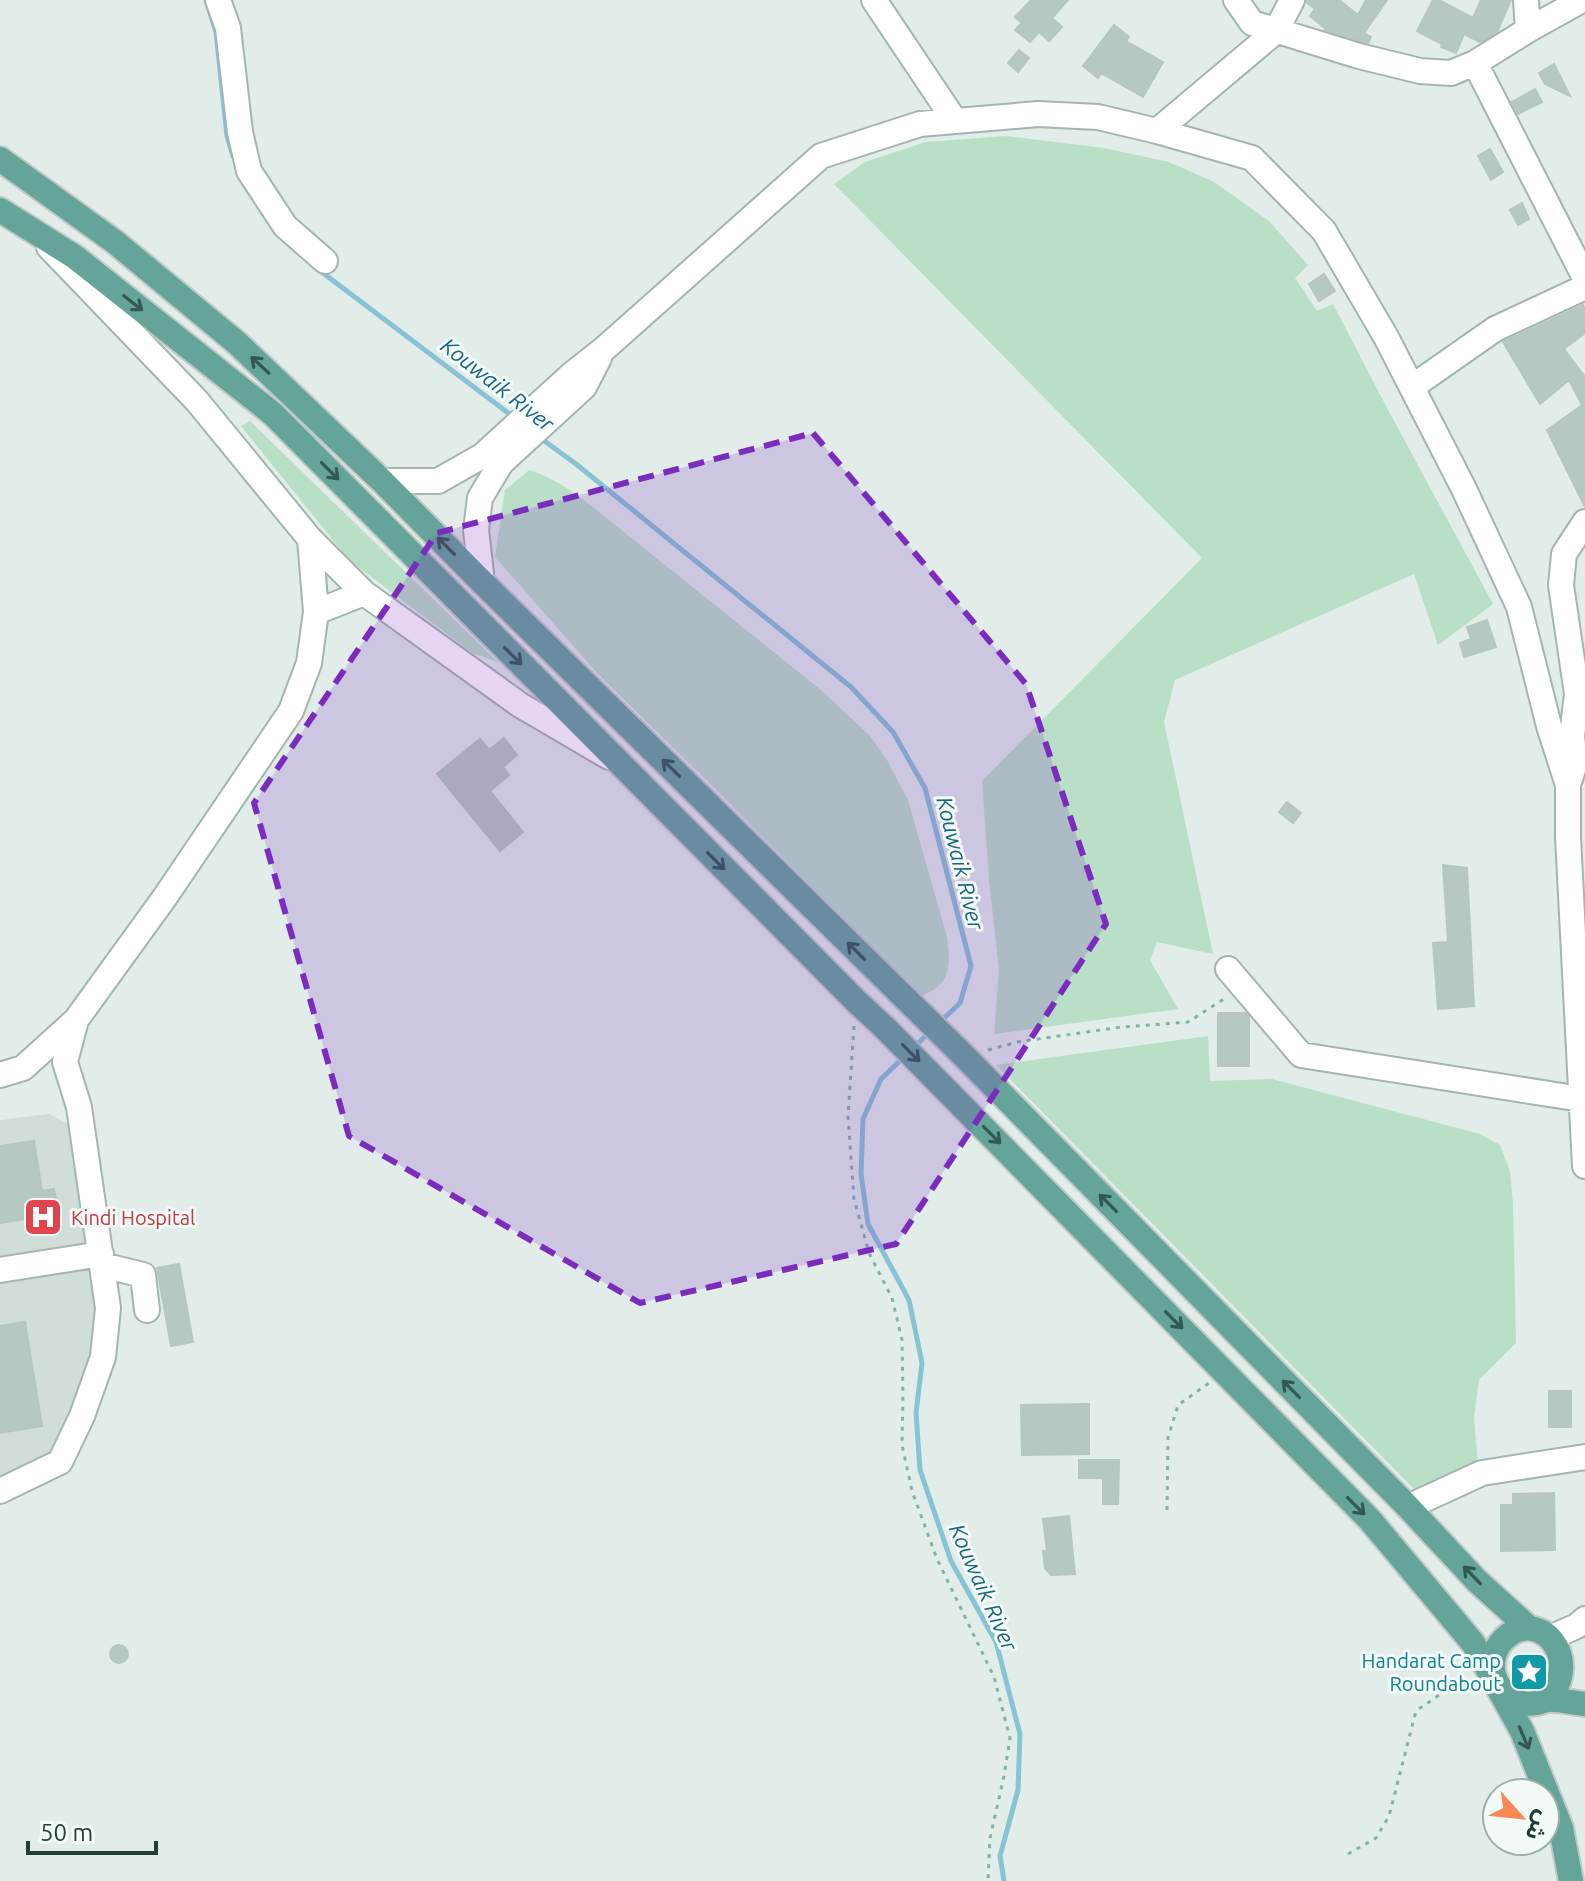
<svg xmlns="http://www.w3.org/2000/svg" width="1585" height="1881" font-family="Ubuntu,'Noto Sans Arabic',sans-serif">
<rect width="100%" height="100%" fill="#e2ede9"/>
<path fill="#d0ddd8" d="M49 1114 74 1127 99 1308 92 1359 66 1426 47 1461 0 1479V1120Z"/>
<path fill="#b9dfc6" d="M1006 136 1104 148 1169 162 1214 182 1269 221 1308 265 1295 278 1317 311 1333 304 1386 406 1493 604 1438 645 1414 574 1175 680 1164 722 1213 954 1157 942 1150 960 1178 1009 994 1034 999 970 989 880 982 781 1202 558 834 184 865 162 926 142Z
M250 421 498 662 472 653 349 560 241 426Z
M529 470C552 477 569 489 589 504L821 690 870 736 887 760 908 800 947 937C951 965 951 986 920 996L706 780 597 673 495 557 505 490Z
M1208 1036 1210 1081 1272 1079 1480 1134 1500 1145 1510 1171 1513 1204 1516 1343 1479 1380 1474 1418 1478 1463 1415 1490 996 1065Z"/>
<g fill="none" stroke-linecap="round" stroke-linejoin="round">
<path stroke="#87c3d4" stroke-width="5" d="M206 0 216 32 227 136 233 156
M319 270 516 419
M539 437 576 464 851 687 893 732 925 788 971 966 960 1003 941 1021
M915 1046 931 1031
M905 1056 881 1079 863 1119 861 1174 868 1224 909 1300 922 1363 916 1413 920 1470 951 1561 996 1642 1020 1734 1018 1790 1000 1856 1004 1881"/>
</g>
<path fill="#b7c8c2" stroke="#b4c7c0" stroke-width="2" d="M1031 0H1068L1052 18 1062 27 1049 41 1039 32 1030 42 1015 30 1022 23 1015 17Z
M1307 0H1339L1358 15 1366 0H1387L1364 33 1371 37 1368 43 1325 30 1326 29 1310 16 1315 9 1306 2Z
M1433 0H1439L1473 18 1481 0H1511L1497 32 1480 42 1464 34 1456 53 1441 47 1442 44 1417 31Z
M1114 25 1129 37 1126 41 1163 62 1143 97 1101 73 1098 78 1083 66Z
M1019 50 1029 58 1018 72 1008 63Z
M1554 64 1570 96 1545 84 1539 73Z
M1535 89 1542 102 1518 114 1512 102Z
M1490 149 1503 172 1491 180 1478 156Z
M1522 203 1529 219 1518 225 1510 210Z
M1324 274 1335 291 1319 301 1309 284Z
M1583 305 1585 308V333L1564 349 1585 377V507L1547 430 1582 405 1569 380 1540 404 1503 342Z
M1487 620 1496 647 1464 657 1460 643 1471 639 1467 627Z
M504 738 517 755 503 767 509 775 490 791 523 832 500 851 437 774 480 739 489 750Z
M1287 802 1301 813 1293 823 1279 812Z
M1443 865 1467 868 1474 1006 1438 1009 1433 943 1448 942Z
M1218 1013H1246L1249 1017V1066H1218Z
M34 1141 42 1191 54 1189 59 1214 0 1223V1146Z
M179 1264 193 1342 171 1346 157 1268Z
M25 1322 42 1426 0 1433V1326Z
M1549 1391H1571V1427H1549Z
M1089 1404V1454L1022 1455 1021 1405Z
M1079 1460H1119L1118 1504H1103V1478H1079Z
M1554 1493 1555 1550 1501 1551V1505H1513V1494Z
M1069 1516 1075 1574 1051 1575 1045 1568 1043 1551H1047L1043 1519Z
M110 1654a9 9 0 1 1 18 0a9 9 0 1 1-18 0Z"/>
<g fill="none" stroke-linecap="round" stroke-linejoin="round">
<g stroke="#a4b5b1" stroke-width="28">
<path id="minor" d="M218 0 228 28 240 132 249 171 285 226 325 261
M874 0 955 121
M1236 0 1252 23 1359 56 1420 71 1451 73 1475 63 1528 30 1582 0
M1526 0 1528 30
M1475 63 1585 278
M1157 131 1276 31 1292 0
M49 247 197 401 310 539 364 593 520 705 609 757
M1412 387 1495 329 1585 287
M382 481H438L482 456 571 375 604 349 821 156 920 124 1038 114 1098 117 1157 131 1252 158 1324 231 1386 337 1464 489 1519 607 1549 726 1568 785V837L1585 1166
M482 582 476 530 480 498 501 463 584 387 599 358
M316 612 364 593
M1570 779 1575 763 1572 736 1577 694 1561 585 1564 554 1585 522
M1228 969 1301 1055 1581 1099
M0 1075 23 1068 76 1020 165 897 291 711 309 663 316 612 310 539
M102 1265 143 1275 147 1310
M0 1270 101 1254
M0 1491 60 1462 82 1416 103 1357 108 1308 79 1107 65 1062 76 1020
M1408 1507 1482 1473 1585 1457
M1554 1636 1577 1626 1585 1619"/>
</g>
<g stroke="#c1c9c8" stroke-width="28">
<path id="major" d="M0 159 115 242 237 343 382 481 482 582 964 1056 1408 1507 1477 1581 1529 1628
M0 210 75 257 273 414 857 1002 885 1028 1370 1520 1473 1643 1522 1731 1561 1828 1571 1881
M1547 1700C1585 1659 1538 1604 1503 1640 1494 1649 1491 1663 1494 1675 1499 1693 1516 1707 1536 1703 1538 1703 1546 1700 1548 1700 1559 1699 1573 1703 1585 1704"/>
</g>
<path stroke="#81b2a6" stroke-width="3" stroke-dasharray="4 6" stroke-linecap="butt" d="M854 1026 848 1116 854 1199 869 1253 892 1298 902 1340 903 1396 902 1445 912 1491 937 1559 994 1677 1010 1738 1004 1776 990 1838 988 1881
M988 1050 1017 1042 1122 1027 1188 1022 1227 997
M1167 1510 1168 1438 1178 1405 1209 1383
M1348 1854 1376 1838 1389 1816 1416 1711 1467 1676"/>
<use href="#minor" stroke="#fff" stroke-width="24"/>
<use href="#major" stroke="#64a499" stroke-width="24"/>
</g>
<defs><path id="oneway-shaft" d="M-6 0H5M1.5-3L5.5 0L1.5 3" fill="none" stroke-width="1.6" stroke-linecap="round" stroke-linejoin="round" transform="scale(2)"/></defs>
<g stroke="#325851">
<use href="#oneway-shaft" transform="translate(133 303) rotate(38)"/>
<use href="#oneway-shaft" transform="translate(260 365) rotate(-137)"/>
<use href="#oneway-shaft" transform="translate(330 471) rotate(45)"/>
<use href="#oneway-shaft" transform="translate(446 546) rotate(-135)"/>
<use href="#oneway-shaft" transform="translate(513 656) rotate(45)"/>
<use href="#oneway-shaft" transform="translate(671 768) rotate(-135)"/>
<use href="#oneway-shaft" transform="translate(716 861) rotate(45)"/>
<use href="#oneway-shaft" transform="translate(856 951) rotate(-135)"/>
<use href="#oneway-shaft" transform="translate(911 1053) rotate(45)"/>
<use href="#oneway-shaft" transform="translate(992 1135) rotate(45)"/>
<use href="#oneway-shaft" transform="translate(1108 1203) rotate(-135)"/>
<use href="#oneway-shaft" transform="translate(1174 1320) rotate(45)"/>
<use href="#oneway-shaft" transform="translate(1291 1389) rotate(-135)"/>
<use href="#oneway-shaft" transform="translate(1356 1506) rotate(45)"/>
<use href="#oneway-shaft" transform="translate(1472 1575) rotate(-134)"/>
<use href="#oneway-shaft" transform="translate(1524 1738) rotate(67)"/>
</g>
<path fill="#7b2cbf" fill-opacity="0.2" stroke="#7b2cbf" stroke-width="6" stroke-dasharray="16 10" stroke-linejoin="round" d="M813 433 1026 684 1106 924 896 1244 640 1303 349 1136 254 803 437 533Z"/>
<defs>
<g id="hospital-square" transform="scale(2)"><rect x="-9" y="-9" width="18" height="18" rx="4" fill="#e0444e" stroke="#f2f9f6"/><path d="M-5-5h3v3.5h4V-5h3V5h-3V1.5h-4V5h-3Z" fill="#fff"/></g>
<g id="sight-square" transform="scale(2)"><rect x="-9" y="-9" width="18" height="18" rx="4" fill="#0f9aa8" stroke="#f2f9f6"/><path d="M0-6L1.8-2.2L6-1.7L2.9 1.2L3.7 5.4L0 3.3L-3.7 5.4L-2.9 1.2L-6-1.7L-1.8-2.2Z" fill="#fff"/></g>
</defs>
<g fill-rule="evenodd">
<use href="#hospital-square" x="43" y="1217"/>
<use href="#sight-square" x="1529" y="1672"/>
</g>
<g text-anchor="middle" dominant-baseline="central" stroke-width="6" stroke-linejoin="round" paint-order="stroke">
<g font-size="20" fill="#be3a42" stroke="#f2f9f6" text-anchor="start">
<text x="71" y="1217">Kindi Hospital</text>
</g>
<g font-size="20" fill="#0d838f" stroke="#f2f9f6" text-anchor="end">
<text x="1501" y="1660">Handarat Camp<tspan x="1501" dy="23">Roundabout</tspan></text>
</g>
<g font-size="22" font-style="italic" fill="#18657e" stroke="#f2f9f6">
<text transform="translate(498 384) rotate(38)">Kouwaik River</text>
<text transform="translate(961 863) rotate(76)">Kouwaik River</text>
<text transform="translate(984 1587) rotate(66)">Kouwaik River</text>
</g>
</g>
<g transform="translate(1521 1817) rotate(117)"><circle r="38" fill="#f2f9f6" stroke="#9eafaa" stroke-width="2"/>
<path d="M0-6L14 30L0 20L-14 30Z" fill="#f88854"/>
<text y="-12" font-size="22" font-weight="bold" text-anchor="middle" fill="#213f39">ش</text>
</g>
<path d="M28 1841v12h128v-12" fill="none" stroke="#213f39" stroke-width="4"/>
<text x="40" y="1841" font-size="24" fill="#213f39" stroke="#f2f9f6" stroke-width="6" paint-order="stroke">50 m</text>
</svg>
